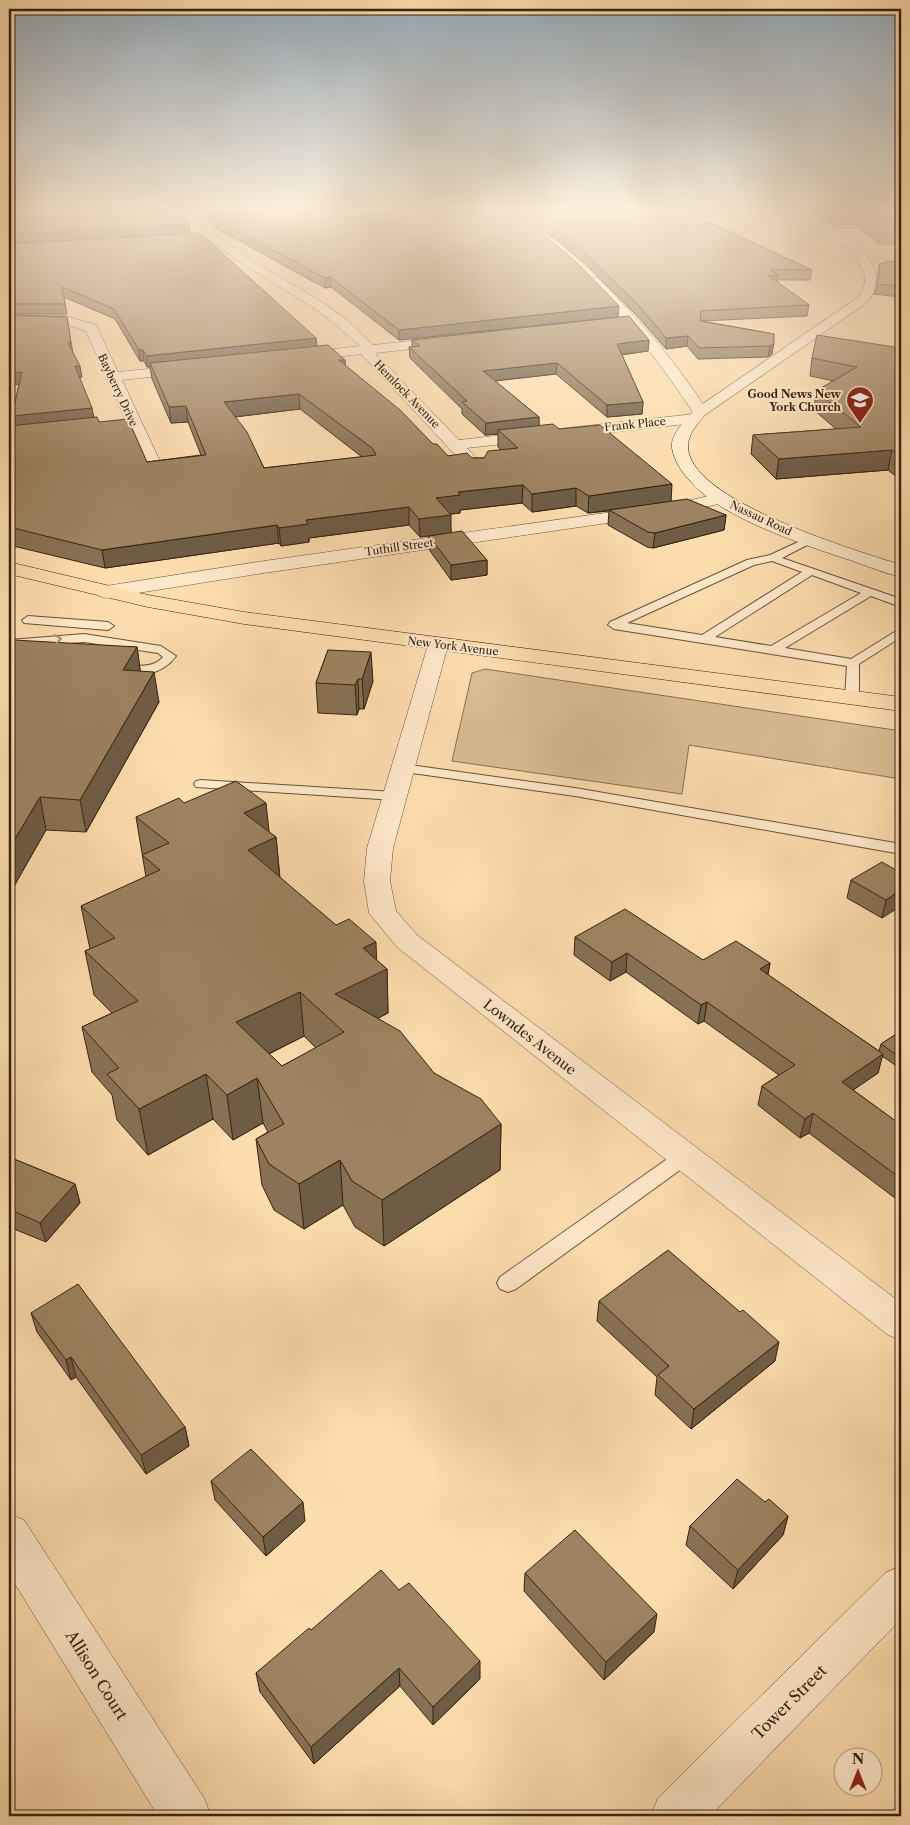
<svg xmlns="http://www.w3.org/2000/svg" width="910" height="1825" font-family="'Libre Caslon Text',serif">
<rect width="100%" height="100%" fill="#fddcae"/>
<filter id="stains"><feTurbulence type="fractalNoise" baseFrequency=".004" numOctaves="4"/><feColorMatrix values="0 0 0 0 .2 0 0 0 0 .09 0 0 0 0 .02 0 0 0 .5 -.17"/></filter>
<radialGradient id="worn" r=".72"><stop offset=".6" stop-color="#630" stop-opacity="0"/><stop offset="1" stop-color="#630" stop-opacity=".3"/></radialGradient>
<path fill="#dbbd93" stroke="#887052" d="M485 669 901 731V779L689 745 682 794 452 761 472 673Z"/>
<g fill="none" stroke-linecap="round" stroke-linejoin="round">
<g stroke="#685138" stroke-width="2">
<path id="service" d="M809 537 813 538 814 540 813 542 782 558 901 599V607L871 596 785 648 851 659 901 628V637L859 664V698L857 701H847L845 698 847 666 614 629 608 625 610 622 747 560 770 555ZM772 561 802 572 702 635 627 623 754 565ZM812 575 861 593 771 646 715 637Z
M28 616 108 622 114 626 108 630 24 623 22 620Z
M84 634 161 646 176 656C163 675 138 678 116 673L114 670C124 659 148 674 163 657L158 653 84 642 9 647 10 640Z
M403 764 575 788 901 844V854L575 796 398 771 396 768 398 765Z
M201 780 395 792 400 793 402 796 400 799 395 800 196 787 194 784 196 781Z
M684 1150 691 1152 694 1157 691 1162 516 1289 508 1292 500 1289 497 1283 500 1277 677 1152Z"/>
</g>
<g stroke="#685138" stroke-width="1">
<path id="minor" d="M194 210H204L216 235 256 263 322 302 346 319 373 345 448 337 453 338 455 341 448 345 375 353 459 440 694 414C663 366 629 324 590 284L588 281 590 278H598C639 320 677 362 708 412L701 416 703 418 700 421 695 423 467 448 486 469 484 473H472L361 354 300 361 295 360 293 357 295 354 300 353 360 346 336 325 314 308 248 267 208 239Z
M9 316H66L96 325 118 372 187 365 192 366 194 369 192 372 187 373 122 380 165 472 163 476H151L149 472 86 331 65 324H9Z
M721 493 727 494 730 498 727 502 683 512 257 574 106 598 99 596 96 592 99 588 106 586 257 562 683 502Z
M438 639 445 641 448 645 393 848 390 881 396 911 417 935 901 1303V1340L888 1335 397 947 369 913 364 881 367 848 428 645 431 641Z
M9 1514 24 1520 204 1798 211 1816H158L9 1574Z
M901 1566V1619L710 1816H651L658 1798 885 1573Z"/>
</g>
<g stroke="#362310" stroke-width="1">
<path id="secondary" d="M749 210C790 209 849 224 871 262 880 278 878 290 865 304L705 415C698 423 689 433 688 445 685 500 858 551 901 565V577C884 573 867 566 850 560 807 546 735 522 701 492 688 480 675 466 672 448 670 434 687 418 695 409L857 298C865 289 868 278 861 267 840 227 790 222 750 212Z"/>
</g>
<g stroke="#362310" stroke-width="1">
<path id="primary" d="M9 562 148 595 244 612 901 697V711L244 624 148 607 9 574Z"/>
</g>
<use href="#service" fill="#fee8ca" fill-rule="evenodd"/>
<use href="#minor" fill="#fee8ca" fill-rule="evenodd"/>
<use href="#secondary" fill="#fee8ca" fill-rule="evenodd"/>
<use href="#primary" fill="#fddcae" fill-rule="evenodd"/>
</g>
<path fill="#877154" stroke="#362310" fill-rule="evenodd" d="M9 210 189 224 190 233 9 244 316 338 317 346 345 360V366L433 444 448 456 472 458H484L501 450 498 447V434L485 435 462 414V409L410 358 409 347H412V340H649L648 351 622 355 643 402 642 414 607 417 556 374 495 381 539 417V426L559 429 671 501 726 515 724 530 653 548 647 547 608 525 609 511 588 513 576 506 532 512 522 503 460 510V513L450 514 451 533 420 537 409 525 309 538V542L281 546 279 543 105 568 9 545V426H14L12 416 19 384 9 385ZM64 297 115 319 140 361H144L147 367H150L152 379 171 423 188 422 201 455 147 462 94 417 79 377H82L72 351 67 317 9 315V314H67ZM300 409 362 457 264 468 235 417Z
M184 210H194L195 216Z
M205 210H497L618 317 399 340 331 287 325 288 214 227Z
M501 210H747V211L700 218 812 270 810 280H777V282L809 305 807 316 702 321 774 334 772 354 768 357 698 359 687 346 666 349 638 317 585 264 554 238Z
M809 210H901V244H879L859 228H837Z
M901 262V297L874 294 878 279V274L879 264Z
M901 348V480L888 470 776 479 751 454 753 435 836 429 814 410 816 391 834 381 810 376 812 358Z
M429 536 487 560V575L451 580 430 551Z
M137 647 140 671 159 702 86 832 46 830 9 895V648Z
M328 650 373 681 364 709H359L357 715 318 713 316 683Z
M184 803 269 832 276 837 280 878 387 969 388 1013 378 1018 434 1073 501 1124 500 1170 384 1246 355 1227 343 1205 304 1229 274 1210 262 1185 256 1139 268 1132 263 1123 233 1140 213 1119 148 1155 117 1120 112 1095 92 1072 82 1027 112 1013 94 995 85 951 90 949 81 906 146 877 136 817ZM304 1036 316 1048 282 1066 269 1054Z
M901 873 882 918 847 898 851 880Z
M575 937 703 960 770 963 768 975 879 1051 881 1044 901 1031V1069L882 1056 878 1073 853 1090 901 1125V1193L895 1198 809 1133 800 1138 758 1105 762 1086 779 1075 704 1021 698 1024 626 972 610 981 574 955Z
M9 1157 75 1184 80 1203 46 1242 9 1227Z
M599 1301 775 1361 691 1429 655 1395 657 1377 597 1321Z
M31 1313 185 1427 189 1446 146 1474 76 1377 71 1380 37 1332Z
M211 1481 305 1521 266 1556 215 1500Z
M765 1502 788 1516 783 1535 733 1589 686 1545 690 1526Z
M525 1573 654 1632 604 1680 524 1591Z
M311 1630 480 1679 433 1725 400 1686 314 1764 260 1692 256 1673Z"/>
<path fill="#6e5c45" stroke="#362310" d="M697 210H747V211L685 220 686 212Z
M189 224 190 233 9 245V235Z
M778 275 777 285 769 276Z
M330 277 331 287 325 288V278Z
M619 306 618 317 399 340V330Z
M688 336 687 346 666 349V338Z
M316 338 317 349 150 363V367H147L146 356Z
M649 340 648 351 616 355 617 344Z
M71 342 73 353 68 343Z
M774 343 772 354 768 357 770 346Z
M139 350H143L144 361H140Z
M339 360H345L346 375Z
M557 363 556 374 483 382V371Z
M75 366H80L82 377 77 378Z
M22 372 24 384 9 385V373Z
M299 394 300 409 225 418 224 402Z
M643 402 642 414 607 417V405Z
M186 406 188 422 171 423 169 407Z
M92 408 94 420 15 429 12 416Z
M539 417V429L498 430V434L485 435 486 423Z
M892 450 888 470 776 479 779 459Z
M672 484 671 502 588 513 589 496Z
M523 485 522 503 460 510V513L436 516V498L458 492Z
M576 488V506L532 512V494Z
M409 507V525L309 538V542L281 546 279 528 306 520Z
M451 515V533L420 537 419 519Z
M726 515 724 530 653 548 655 533Z
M277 525 279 543 105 568 102 550Z
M487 560V575L451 580V565Z
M137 647 141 676 123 670Z
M371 652 373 681 364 709 362 679Z
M154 672 159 702 86 832 80 800Z
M358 679 359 709 357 715 355 685Z
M40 797 46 830 9 895V849Z
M266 803 270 840 276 837 280 880 253 893 244 813Z
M901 890V906L882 918 886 900Z
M376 942 377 973 387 969 388 1013 344 1036 335 994 363 948Z
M627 953 626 972 610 981 612 962Z
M770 963 766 982 760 969Z
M300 992 304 1036 242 1067 236 1022Z
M707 1002 704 1021 698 1024 701 1005Z
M883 1054 878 1073 837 1101 842 1082Z
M206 1074 213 1119 148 1155 139 1109Z
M257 1078 263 1123 233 1140 227 1095Z
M813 1113 809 1133 800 1138 805 1119Z
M501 1124 500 1170 384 1246 382 1200Z
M340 1160 343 1205 304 1229 299 1184Z
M901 1177V1193L895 1198 900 1178Z
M75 1184 80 1203 46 1242 40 1223Z
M779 1342 775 1361 691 1429 694 1409Z
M71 1357 76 1377 71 1380 66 1360Z
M185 1427 189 1446 146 1474 141 1455Z
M303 1502 305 1521 266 1556 263 1537Z
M788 1516 783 1535 733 1589 738 1570Z
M657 1614 654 1632 604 1680 606 1662Z
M480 1661V1679L433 1725V1707Z
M399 1668 400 1686 314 1764 311 1747Z"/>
<path fill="#9d8362" stroke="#362310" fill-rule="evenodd" d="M9 210H174L189 224 9 235Z
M209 210H497L544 235 575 261 619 306 399 330 330 277 325 278 213 218Z
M518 210H697L686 212 812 270H770L778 275 769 276 809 305 701 311 700 321 774 334V343L770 346 699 348 688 336 666 338 639 306 586 254 555 228Z
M824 210H901V234L880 235 860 219H838Z
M200 233 316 338 146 356 143 350H139L114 309 62 287 65 304H9V244Z
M886 261 901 262V286L876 284 880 273 879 264 886 263Z
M9 315 67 317 71 342 68 343 80 366H75L92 408 12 416 22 372 9 373Z
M629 316 649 340 617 344 643 402 607 405 557 363 483 371 539 417 486 423 462 402 467 401 409 347 420 346 412 340Z
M817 335 901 348V457L892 450 779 459 753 435 861 427 816 391 857 367 812 358Z
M328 345 345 360H339L400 410 433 444H437L448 456 467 453 472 458H484L488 451 518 448 498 430 553 424 559 429 600 425 672 484 589 496 576 488 532 494 523 485 458 492 460 495 436 498 451 515 419 519 409 507 306 520 308 524 279 528 277 525 102 550 9 527V426L97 417 99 422 128 419 147 462 206 455 186 406 169 407 150 363ZM299 394 372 448 376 455 264 468 247 432 224 402Z
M687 499 726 515 655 533 648 532 609 510Z
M462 531 487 560 451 565 429 536Z
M14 640 137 647 123 670 154 672 80 800 40 797 9 849V648Z
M328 650 371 652 362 679H358L355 685 316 683Z
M236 781 266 803 244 813 276 837 248 850 336 925 349 919 376 942 363 948 387 969 335 994 400 1031 434 1073 481 1099 501 1124 382 1200 352 1181 340 1160 299 1184 269 1164 256 1139 284 1124 257 1078 227 1095 206 1074 139 1109 107 1074 119 1068 82 1027 138 1001 85 951 115 938 81 906 160 870 142 855 169 843 136 817 179 798 184 803ZM300 992 344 1032 282 1066 236 1022Z
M882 862 901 873V890L886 900 851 880Z
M625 909 703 960 736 941 770 963 760 969 883 1054 842 1082 901 1125V1177L900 1178 813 1113 805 1119 762 1086 795 1065 707 1002 701 1005 627 953 612 962 575 937Z
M901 1031V1058L881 1044Z
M9 1157 75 1184 40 1223 9 1209Z
M668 1250 740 1312 743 1310 779 1342 694 1409 658 1375 669 1366 599 1301Z
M78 1284 185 1427 141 1455 71 1357 66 1360 31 1313Z
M251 1449 303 1502 263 1537 211 1481Z
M737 1479 765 1502 769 1499 788 1516 738 1570 690 1526Z
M575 1530 657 1614 606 1662 525 1573Z
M381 1570 399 1590 409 1583 480 1661 433 1707 399 1668 311 1747 256 1673 309 1628 311 1630Z"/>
<defs><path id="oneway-chevron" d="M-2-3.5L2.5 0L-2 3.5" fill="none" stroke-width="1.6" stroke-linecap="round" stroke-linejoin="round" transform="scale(1.25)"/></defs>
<use stroke="#a48f76" href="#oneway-chevron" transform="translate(58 639) rotate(-8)"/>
<linearGradient id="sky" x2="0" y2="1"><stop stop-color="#95abbb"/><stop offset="0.45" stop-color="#feefdb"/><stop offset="1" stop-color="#feefdb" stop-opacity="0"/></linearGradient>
<rect width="910" height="465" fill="url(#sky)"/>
<defs>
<g id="school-pin" transform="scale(1.4375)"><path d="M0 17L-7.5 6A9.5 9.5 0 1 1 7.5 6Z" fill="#8f2418" stroke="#fee8ca"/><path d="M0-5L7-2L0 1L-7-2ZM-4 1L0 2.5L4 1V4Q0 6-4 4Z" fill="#fff"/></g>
</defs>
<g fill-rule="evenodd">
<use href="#school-pin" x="860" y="400"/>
</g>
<g text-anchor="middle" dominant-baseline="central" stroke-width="4" stroke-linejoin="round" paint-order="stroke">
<g font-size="11" fill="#362310" stroke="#fee8ca">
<text transform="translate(118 390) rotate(65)">Bayberry Drive</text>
<text transform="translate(407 394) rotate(46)">Hemlock Avenue</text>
<text transform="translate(635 424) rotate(-6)">Frank Place</text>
<text transform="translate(761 518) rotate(25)">Nassau Road</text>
<text transform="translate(399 547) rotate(-8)">Tuthill Street</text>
<text transform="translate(453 646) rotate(7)">New York Avenue</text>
</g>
<g font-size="11" font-weight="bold" fill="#362310" stroke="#fee8ca" text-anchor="end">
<text x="841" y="394">Good News New<tspan x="841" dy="13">York Church</tspan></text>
</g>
<g font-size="14" fill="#362310" stroke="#fee8ca">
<text transform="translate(530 1037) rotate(38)">Lowndes Avenue</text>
</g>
<g font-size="16" fill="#362310" stroke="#fee8ca">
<text transform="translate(97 1675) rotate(58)">Allison Court</text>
<text transform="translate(789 1702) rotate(-45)">Tower Street</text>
</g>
</g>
<rect width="910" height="1825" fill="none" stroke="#fddcae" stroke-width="30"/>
<rect x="10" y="10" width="890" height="1805" fill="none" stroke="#362310" stroke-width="2.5"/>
<rect x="15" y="15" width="880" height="1795" fill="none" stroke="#362310"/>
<g transform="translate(858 1772)"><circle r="24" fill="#fee8ca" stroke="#ae9980"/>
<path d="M0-4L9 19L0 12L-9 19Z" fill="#8f2418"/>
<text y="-8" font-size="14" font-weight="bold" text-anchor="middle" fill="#362310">N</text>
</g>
<rect width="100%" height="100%" filter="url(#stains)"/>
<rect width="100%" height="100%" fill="url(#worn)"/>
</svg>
